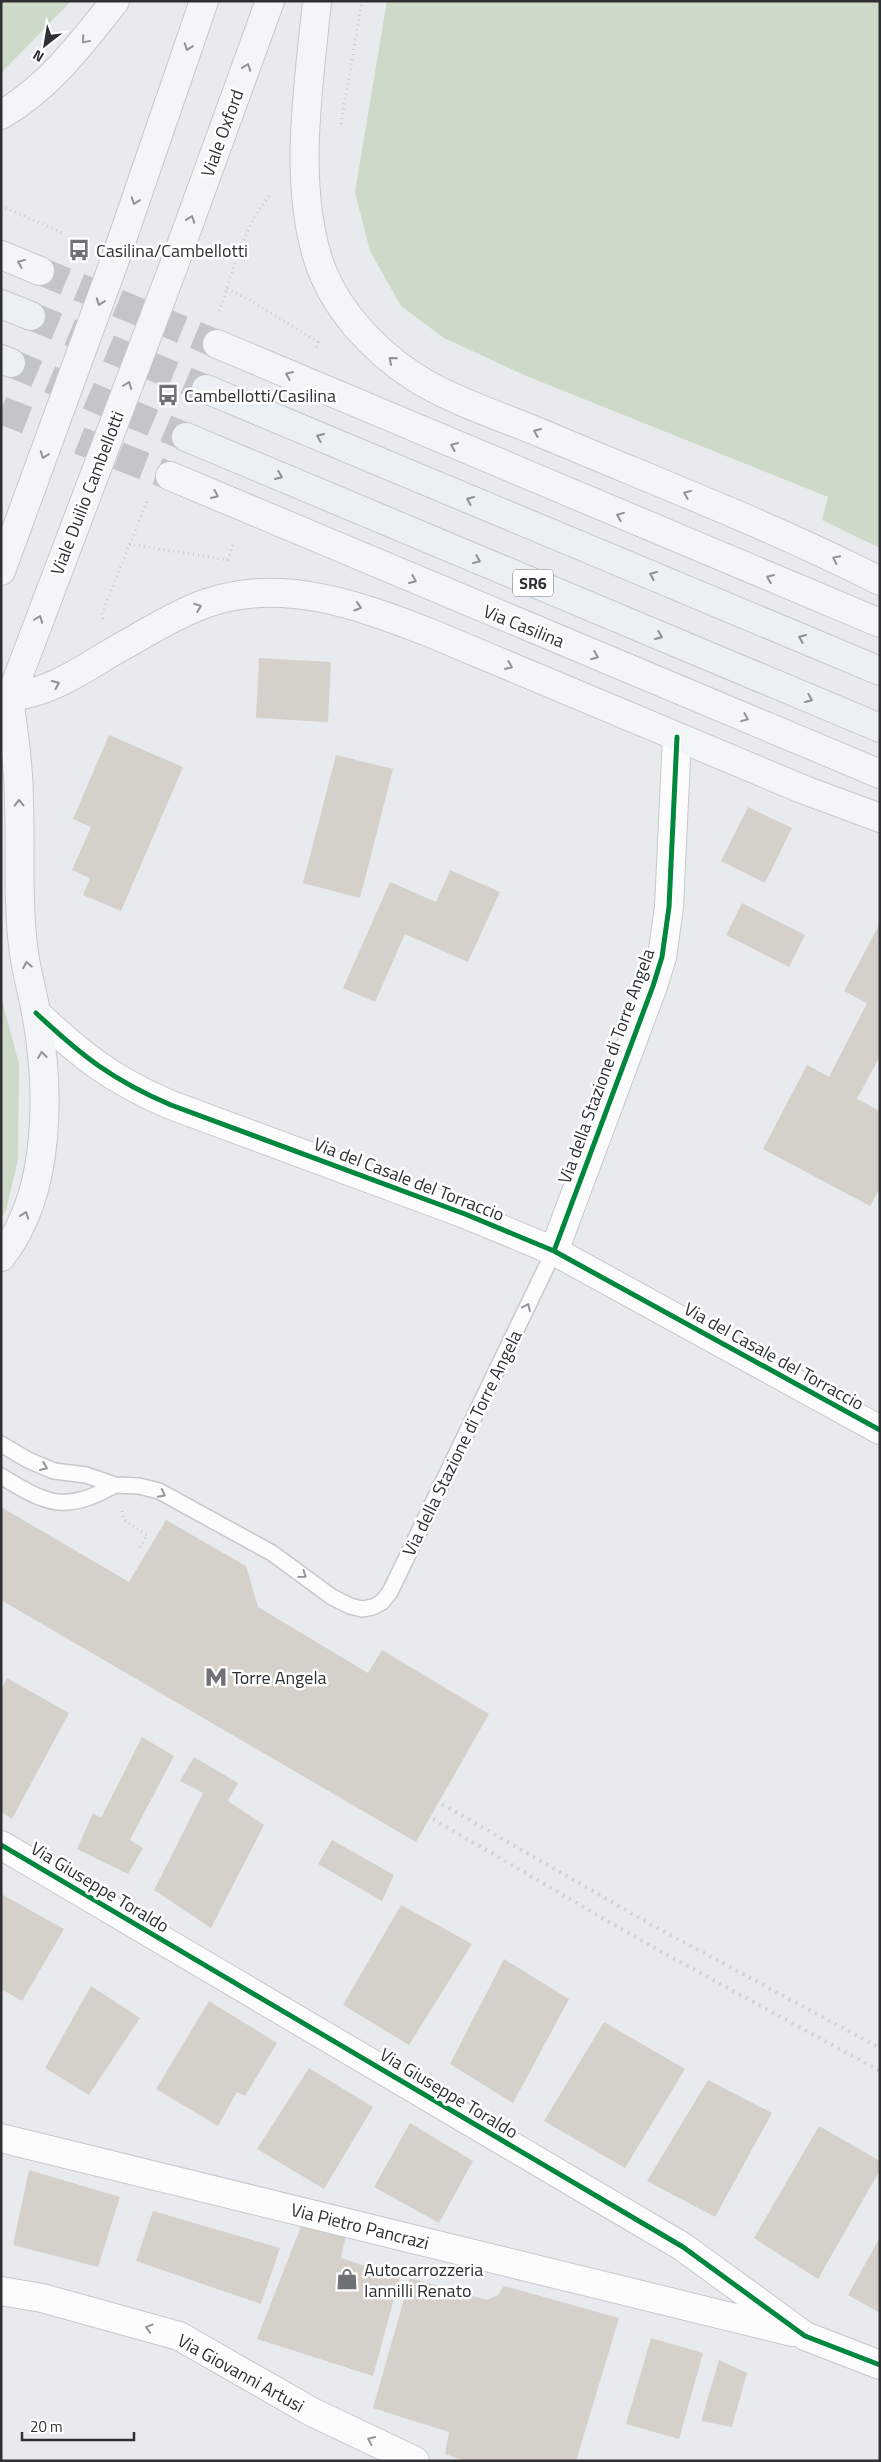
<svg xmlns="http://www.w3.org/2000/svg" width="881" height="2462" font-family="'Titillium Web',sans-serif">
<rect width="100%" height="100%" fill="#e8ebee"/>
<path fill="#ccdac7" d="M1 1H71L1 73Z
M387 1H880V548L822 520 828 497 524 375 444 338 401 306 370 251 355 192Z
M1 997 19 1064 18 1160 6 1210 1 1219Z"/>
<path fill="#d5d0c9" d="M259 658 331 662 328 722 256 718Z
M109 735 183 767 121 911 83 895 90 878 72 870 91 827 73 819Z
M336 755 393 769 360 898 303 883Z
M748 807 792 828 765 883 721 861Z
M450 870 500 892 468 962 405 934 375 1002 343 988 390 882 436 902Z
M742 903 805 935 789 967 726 935Z
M880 923V1056L857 1099 880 1111V1188L870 1206 763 1149 807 1065 829 1077 867 1003 844 991Z
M1 1507 129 1582 166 1520 246 1566 258 1607 368 1673 382 1650 489 1714 416 1842 1 1600Z
M7 1678 69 1713 12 1819 1 1812V1690Z
M142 1737 174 1756 130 1840 143 1848 128 1874 77 1849 93 1813 101 1818Z
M194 1757 238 1783 228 1801 264 1825 211 1928 154 1890 203 1793 180 1781Z
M332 1840 394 1875 382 1901 318 1864Z
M1 1894 64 1929 22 2001 1 1989Z
M401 1905 472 1944 409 2045 343 2005Z
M504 1959 569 1999 513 2103 450 2064Z
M91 1986 140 2018 89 2095 45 2068Z
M209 2001 277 2043 245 2096 237 2092 218 2126 156 2089Z
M604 2022 685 2069 625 2168 544 2121Z
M309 2068 373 2107 324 2189 257 2149Z
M708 2080 772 2113 715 2217 647 2181Z
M410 2123 473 2161 439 2223 374 2187Z
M819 2126 880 2161V2170L818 2279 754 2238Z
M29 2170 120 2197 98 2267 13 2245Z
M153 2211 280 2248 261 2304 136 2261Z
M303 2221 346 2235 341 2258 400 2277 373 2376 257 2339Z
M880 2237V2313L848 2295Z
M410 2278 487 2300 498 2295 504 2286 619 2318 576 2461H465L445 2454 449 2432 373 2408Z
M651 2338 703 2353 679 2439 626 2424Z
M719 2360 747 2373 732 2427 701 2421Z"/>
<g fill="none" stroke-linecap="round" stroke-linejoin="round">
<path stroke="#c3c6c9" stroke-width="28" stroke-dasharray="28 14" stroke-linecap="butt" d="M40 271 217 344
M1 410 170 476"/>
<path stroke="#c3c6c9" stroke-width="28" stroke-dasharray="28 14" stroke-linecap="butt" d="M31 316 206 389
M11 363 186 437"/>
<g stroke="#c6c8ca" stroke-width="18">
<path id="service" d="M1 1444 28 1460 54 1471 86 1475 115 1485 139 1486 159 1491 272 1553 332 1597 350 1606 362 1609 373 1607 382 1602 390 1592 554 1251
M1 1476C48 1505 65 1513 115 1485"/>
</g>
<g stroke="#c6c8ca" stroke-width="30">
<path id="minor" d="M36 1013C82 1056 112 1080 171 1105L465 1214 554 1251 880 1430
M554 1251 653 986 662 957 669 907 677 737
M1 1845 683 2247 805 2336 880 2365
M1 2138 792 2332
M1 2291 42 2298 179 2336 312 2412 415 2461"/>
</g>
<g stroke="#c6c8ca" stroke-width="30">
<path id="secondary" d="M317 1C309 84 293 179 318 259 333 307 372 349 413 376 451 401 506 418 548 436 659 483 772 526 880 581
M1 115C49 87 81 44 115 1
M1 255 40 271
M217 344 880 623
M170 476 880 774
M1 571 116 257 204 1
M9 697C51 693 83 669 119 648 148 632 176 614 207 603 282 577 358 605 428 632L802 789 880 818
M1 722 174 265 270 1
M1 1257C52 1193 50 1088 36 1012 32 990 25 967 23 945 17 899 21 851 19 804 19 769 14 734 9 699"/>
</g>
<g stroke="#c5c6c8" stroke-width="30">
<path id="primary" d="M1 304 31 316
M1 359 11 363
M206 389 880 671
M186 437 880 728"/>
</g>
<path stroke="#cacbcd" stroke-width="3" stroke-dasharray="1 4" stroke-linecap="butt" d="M341 124 362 1
M1 206 65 234
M227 289 248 299 318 342 316 349
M219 311C232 275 245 222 271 194
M129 544 228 560 234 541
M103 619 102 613 148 499
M122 1511 124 1520 147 1535 138 1551"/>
<use href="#service" stroke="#fcfcfc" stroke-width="15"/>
<use href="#minor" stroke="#fcfcfc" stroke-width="28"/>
<use href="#secondary" stroke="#f3f6f7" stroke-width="28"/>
<use href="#primary" stroke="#eaf0f3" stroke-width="28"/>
<path stroke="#d2d3d4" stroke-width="4" stroke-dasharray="2.5 5" stroke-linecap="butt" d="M442 1804 650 1924 880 2048
M433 1819 640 1940 880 2071"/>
<g stroke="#fff" stroke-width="8">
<path id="cycleway" d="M36 1013C82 1056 112 1080 171 1105L465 1214 554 1251 880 1430
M554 1251 653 986 662 957 669 907 677 737
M1 1845 683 2247 805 2336 880 2365"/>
</g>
<use href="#cycleway" stroke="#00873e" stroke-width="5"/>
</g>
<defs><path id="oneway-chevron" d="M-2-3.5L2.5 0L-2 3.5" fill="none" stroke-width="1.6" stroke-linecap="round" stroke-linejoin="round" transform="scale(1.25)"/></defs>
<g stroke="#909395">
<use href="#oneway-chevron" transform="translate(85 40) rotate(130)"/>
<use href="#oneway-chevron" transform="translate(188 47) rotate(109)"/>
<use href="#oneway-chevron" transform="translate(247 67) rotate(-70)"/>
<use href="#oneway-chevron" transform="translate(135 201) rotate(109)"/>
<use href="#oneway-chevron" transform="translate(191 219) rotate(-70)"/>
<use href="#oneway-chevron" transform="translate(21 263) rotate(-158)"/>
<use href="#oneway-chevron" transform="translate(100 302) rotate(110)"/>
<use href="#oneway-chevron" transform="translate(392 360) rotate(-139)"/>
<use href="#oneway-chevron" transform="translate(289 375) rotate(-157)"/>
<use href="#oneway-chevron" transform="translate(128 385) rotate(-69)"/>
<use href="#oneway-chevron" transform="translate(537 432) rotate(-157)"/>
<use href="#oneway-chevron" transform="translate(454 446) rotate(-157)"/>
<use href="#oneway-chevron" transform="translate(44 455) rotate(110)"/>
<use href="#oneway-chevron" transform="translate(687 494) rotate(-158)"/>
<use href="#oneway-chevron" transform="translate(215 495) rotate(23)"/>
<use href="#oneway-chevron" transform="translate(620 516) rotate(-158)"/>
<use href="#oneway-chevron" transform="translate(836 559) rotate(-154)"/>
<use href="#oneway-chevron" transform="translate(770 578) rotate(-157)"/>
<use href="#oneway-chevron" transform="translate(413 580) rotate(23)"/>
<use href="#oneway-chevron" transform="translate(198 607) rotate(-21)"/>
<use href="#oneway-chevron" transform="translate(358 607) rotate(17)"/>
<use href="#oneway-chevron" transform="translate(39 619) rotate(-69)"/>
<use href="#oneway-chevron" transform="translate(595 656) rotate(22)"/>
<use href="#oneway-chevron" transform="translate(509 666) rotate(23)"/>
<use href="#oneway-chevron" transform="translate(56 684) rotate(-25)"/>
<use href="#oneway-chevron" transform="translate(745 718) rotate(22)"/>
<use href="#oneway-chevron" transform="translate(19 803) rotate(-91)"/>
<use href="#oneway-chevron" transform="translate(27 965) rotate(-101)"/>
<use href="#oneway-chevron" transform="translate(42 1055) rotate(-97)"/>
<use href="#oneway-chevron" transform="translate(25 1215) rotate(-70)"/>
</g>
<g stroke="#8c9093">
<use href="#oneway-chevron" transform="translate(320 437) rotate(-157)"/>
<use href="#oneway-chevron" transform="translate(279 476) rotate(23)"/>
<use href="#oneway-chevron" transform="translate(470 500) rotate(-157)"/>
<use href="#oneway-chevron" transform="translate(477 560) rotate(22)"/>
<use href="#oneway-chevron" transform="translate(653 575) rotate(-157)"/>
<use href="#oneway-chevron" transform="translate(659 636) rotate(23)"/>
<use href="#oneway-chevron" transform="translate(802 638) rotate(-157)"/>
<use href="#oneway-chevron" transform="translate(809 699) rotate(23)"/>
</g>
<g stroke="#959698">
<use href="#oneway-chevron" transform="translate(527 1307) rotate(-65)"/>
<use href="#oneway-chevron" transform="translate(44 1467) rotate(23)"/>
<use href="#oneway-chevron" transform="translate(162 1494) rotate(27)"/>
<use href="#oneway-chevron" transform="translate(303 1575) rotate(36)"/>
<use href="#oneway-chevron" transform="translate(149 2328) rotate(-164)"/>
<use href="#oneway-chevron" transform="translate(371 2440) rotate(-155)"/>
</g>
<defs>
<g id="bus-bare" transform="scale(1.725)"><path d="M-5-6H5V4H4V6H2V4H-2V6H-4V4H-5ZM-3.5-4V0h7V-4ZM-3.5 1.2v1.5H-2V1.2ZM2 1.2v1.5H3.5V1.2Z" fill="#6f7174" stroke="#fff" stroke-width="2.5" paint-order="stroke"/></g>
<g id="metro-bare" transform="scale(1.725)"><path d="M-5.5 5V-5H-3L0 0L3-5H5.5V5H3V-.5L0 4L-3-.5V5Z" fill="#6f7174" stroke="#fff" stroke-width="2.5" paint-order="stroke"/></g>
<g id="shop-bare" transform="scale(1.725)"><path d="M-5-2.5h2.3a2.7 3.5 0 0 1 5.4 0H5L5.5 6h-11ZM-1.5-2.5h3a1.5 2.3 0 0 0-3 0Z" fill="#6f7174" stroke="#fff" stroke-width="2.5" paint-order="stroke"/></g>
</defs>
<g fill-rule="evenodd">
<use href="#bus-bare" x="79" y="250"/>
<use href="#bus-bare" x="168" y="395"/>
<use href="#metro-bare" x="216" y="1677"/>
<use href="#shop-bare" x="347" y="2279"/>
</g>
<g text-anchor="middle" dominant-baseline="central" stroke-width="5" stroke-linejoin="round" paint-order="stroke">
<rect fill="#fff" stroke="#6d6e70" stroke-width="1" x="513" y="569.5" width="40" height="27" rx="4"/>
<g font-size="16" font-weight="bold" fill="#2e3033">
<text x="533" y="583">SR6</text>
</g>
<g font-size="18" fill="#2e3033" stroke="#fff">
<text transform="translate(222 133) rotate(-70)">Viale Oxford</text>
<text transform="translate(87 493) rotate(-69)">Viale Duilio Cambellotti</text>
<text transform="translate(524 626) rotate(22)">Via Casilina</text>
<text transform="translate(606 1066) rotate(-70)">Via della Stazione di Torre Angela</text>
<text transform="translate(409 1179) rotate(21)">Via del Casale del Torraccio</text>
<text transform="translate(774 1356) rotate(29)">Via del Casale del Torraccio</text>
<text transform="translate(462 1443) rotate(-64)">Via della Stazione di Torre Angela</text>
<text transform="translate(100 1887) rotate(31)">Via Giuseppe Toraldo</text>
<text transform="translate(449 2093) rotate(31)">Via Giuseppe Toraldo</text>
<text transform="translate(360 2226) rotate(14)">Via Pietro Pancrazi</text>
<text transform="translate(241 2373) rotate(29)">Via Giovanni Artusi</text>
</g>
<g font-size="18" fill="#2e3033" stroke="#fff" text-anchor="start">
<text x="96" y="250">Casilina/Cambellotti</text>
<text x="184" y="395">Cambellotti/Casilina</text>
<text x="232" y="1677">Torre Angela</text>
<text x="364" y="2269">Autocarrozzeria<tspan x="364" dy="21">Iannilli Renato</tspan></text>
</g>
</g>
<rect width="881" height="2462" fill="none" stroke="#2e3033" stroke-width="5"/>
<g transform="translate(45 45) rotate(211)" stroke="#ffffff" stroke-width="4" paint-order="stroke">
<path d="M0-4L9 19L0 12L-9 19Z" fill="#2e3033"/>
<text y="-8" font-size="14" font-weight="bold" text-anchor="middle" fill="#2e3033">N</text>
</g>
<path d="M22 2432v8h112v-8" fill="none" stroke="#2e3033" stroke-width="2.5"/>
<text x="30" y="2432" font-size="15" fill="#2e3033" stroke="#ffffff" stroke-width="4" paint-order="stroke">20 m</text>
</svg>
